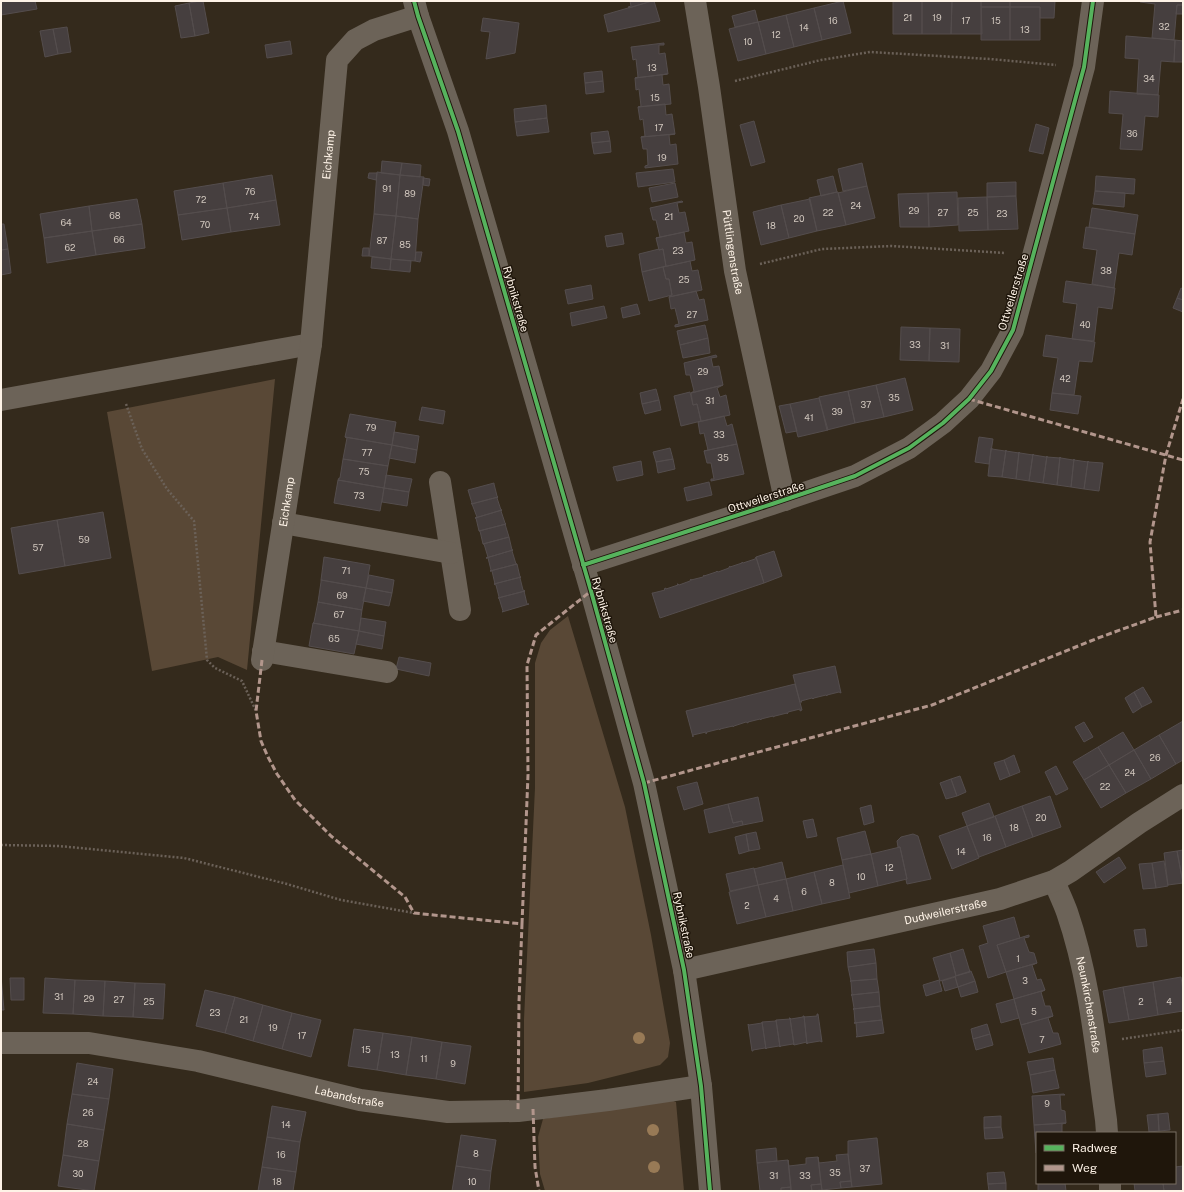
<svg xmlns="http://www.w3.org/2000/svg" width="1184" height="1192" font-family="'Public Sans',sans-serif">
<rect width="100%" height="100%" fill="#342a1c"/>
<path fill="#594836" d="M275 379 247 670 218 657 152 671 107 412Z
M568 616 625 807 651 935 670 1043 668 1057 660 1065 588 1083 524 1092V1019L535 788V663L541 643 550 630Z
M666 1098 676 1102 684 1191H545L540 1174 538 1137 543 1119Z"/>
<path fill="#463f3f" stroke="#544d4d" d="M1 1H35L37 9 1 15Z
M200 1H203L209 33 195 36 189 3Z
M630 1H652L629 8 628 7 631 6Z
M652 1H654L660 21 608 32 604 15Z
M843 1 851 33 822 40 814 8Z
M893 1H922V34H893Z
M922 1H952L951 34H922Z
M952 1H981L982 34H951Z
M981 1H1010V7H981Z
M1010 1H1055L1054 18H1040V7H1010Z
M1140 1H1183V5H1177L1174 40 1152 38 1155 4 1140 2Z
M189 3 195 36 181 38 175 6Z
M1177 5H1183V14H1176Z
M981 7H1010V40H981Z
M1010 7H1040V40H1010Z
M814 8 822 40 794 47 786 15Z
M755 10 758 22 735 27 732 16Z
M786 15 794 47 766 54 758 22Z
M483 18 519 23 515 53 486 59 490 32 481 31Z
M758 22 766 54 738 61 729 29Z
M67 27 71 52 58 54 53 29Z
M53 29 58 54 45 57 40 31Z
M1126 36 1175 40 1174 62 1161 61 1158 95 1137 94 1139 59 1125 58Z
M1175 40 1183 41V62H1174Z
M290 41 292 54 267 58 265 45Z
M664 43V45H659V54L665 53 668 74 635 78 638 77 636 59 633 60 631 47Z
M602 71 603 81 585 83 584 73Z
M667 74 662 75 663 85 669 84 671 104 638 107 641 106 639 89 636 90 635 78Z
M603 81 604 92 586 94 585 83Z
M1110 91 1159 95 1158 117 1145 116 1142 150 1120 149 1123 114 1109 113Z
M665 104 666 115 672 114 675 134 641 137 645 136 643 119 640 120 638 107Z
M546 105 547 118 515 122 514 109Z
M547 118 549 132 517 136 515 122Z
M754 121 765 162 751 166 740 125Z
M1036 124 1049 128 1043 154 1029 151Z
M608 131 610 141 592 143 591 133Z
M675 134 669 135 670 145 676 144 678 164 645 168V166L648 165 647 149H643L641 137Z
M610 141 611 152 594 154 592 143Z
M382 161 402 163 400 175 381 173Z
M402 163 421 165 420 177 400 175Z
M862 163 867 186 843 191 838 169Z
M673 169 675 182 638 187 636 173Z
M377 172 400 175 396 216 374 214Z
M369 173H377L376 180 368 178Z
M272 175 276 200 227 208 223 183Z
M400 175 424 177 418 219 396 216Z
M833 176 837 192 821 196 817 180Z
M1096 176 1135 179 1134 194 1095 191Z
M423 178 430 179 429 186 423 185Z
M1016 182V196L987 197V183Z
M223 183 227 208 178 215 174 191Z
M675 183 678 197 652 202 649 188Z
M867 186 875 218 846 225 838 193Z
M1095 191 1125 193 1124 207 1093 204Z
M837 192H838L846 225 817 231 809 198Z
M957 192 958 225 929 227 928 193Z
M928 193 929 227H900L898 194Z
M1016 196 1018 229 988 230 987 197Z
M987 197 988 230 959 231 958 198Z
M137 199 142 224 92 231 89 206Z
M810 199 817 231 789 238 781 205Z
M276 200 280 225 231 232 227 208Z
M682 201 683 202 677 203 679 213 685 212 689 231 656 238 660 237 656 220H653L650 208Z
M781 205 789 238 761 245 753 212Z
M89 206 92 231 44 238 40 214Z
M227 208 231 232 182 240 178 215Z
M1092 208 1138 215 1135 234 1089 227Z
M374 214 396 216 391 259 369 256Z
M396 216 418 219 415 261 391 259Z
M1 224H4L8 249 1 250Z
M142 224 145 248 96 255 92 231Z
M1086 227 1135 234 1132 255 1119 253 1114 288 1092 284 1097 250 1083 248Z
M92 231 96 255 47 263 44 238Z
M684 232 686 243 692 242 695 260 663 267 666 266 663 249 659 250 656 238Z
M622 233 624 244 607 247 605 236Z
M363 248H369V256H362Z
M8 249 11 273 1 275V250Z
M659 249V250L663 249 666 266 642 272 639 254Z
M416 252H422L420 262 415 261Z
M372 257 391 259 390 270 371 268Z
M391 259 411 261 410 272 390 270Z
M690 261 692 271 698 270 702 290 669 297 672 295 669 279H666L663 267Z
M663 267 666 279H669L672 295 649 301 642 272Z
M1066 281 1115 288 1112 309 1098 307 1094 341 1072 339 1077 304 1063 302Z
M591 285 593 299 568 304 565 290Z
M1181 288 1183 289V300L1177 298Z
M696 291 699 300 704 299 708 320 675 327V325L679 324 675 308 671 309 669 297Z
M1177 298 1183 300V312L1173 308Z
M637 304 640 314 623 318 621 308Z
M604 306 607 318 572 326 570 313Z
M705 325 708 338 680 345 677 331Z
M901 327 930 328 929 361 900 360Z
M930 328 960 329 959 362 929 361Z
M1046 335 1095 342 1092 362 1079 361 1074 395 1052 393 1058 358 1043 356Z
M708 338 710 353 683 358 680 345Z
M716 355 717 357 711 358 713 367 719 366 723 385 691 393 694 391 690 375H686L684 363Z
M905 378 913 410 884 417 876 385Z
M723 385 717 388 720 397 726 395 730 415 698 422 701 421 697 404 693 405 691 393Z
M876 385 884 417 855 423 848 391Z
M656 389 659 400 642 404 640 393Z
M848 391 855 423 827 430 819 397Z
M690 392 693 405 697 404 701 421 681 426 674 396Z
M1052 393 1081 396 1078 414 1050 410Z
M819 398 828 430 798 437 790 404Z
M659 400 661 410 645 414 642 404Z
M790 404 797 431 786 433 779 406Z
M422 407 445 411 443 424 419 420Z
M350 414 396 422 392 445 345 437Z
M724 416 727 426 732 424 737 444 704 451 708 450 704 433 700 434 698 422Z
M394 432 419 436 417 450 392 445Z
M345 437 392 445 388 466 343 459 347 438Z
M979 437 993 439 989 464 975 462Z
M737 444 744 474 711 481V479H714L711 463H707L704 451Z
M392 445 417 450 415 463 389 458Z
M670 448 673 459 656 462 653 452Z
M991 448H992V449L1005 451 1006 450 1002 477 988 476Z
M1006 450V451L1019 453V452L1016 479 1002 477Z
M1019 452 1020 453 1033 455V454L1029 481 1016 479Z
M1033 454 1034 455 1046 457 1047 456 1043 483 1029 481Z
M1047 456V457L1060 458V457L1057 485 1043 483Z
M1060 457 1061 458 1073 460 1074 459 1071 487 1057 485Z
M343 459 388 466 384 488 338 480 339 478H340Z
M673 459 675 469 658 473 656 462Z
M1074 459V460L1088 462V461L1084 489 1071 487Z
M641 461 643 475 617 481 613 467Z
M1088 461 1089 462 1103 463 1099 491 1084 489Z
M386 475 412 479 409 492 384 488Z
M338 480 384 488 380 511 334 503Z
M709 482 712 495 687 501 684 488Z
M494 483V484L497 496 498 497 471 504 472 503 468 490Z
M384 488 409 492 407 506 382 502Z
M498 497 497 498 501 510H502L475 518 477 517 472 504Z
M502 510 501 511 505 523 506 524 479 531 476 518H475Z
M103 512 111 558 65 566 57 520Z
M57 520 65 566 19 574 11 528Z
M505 524 509 537 483 544 480 531H479L506 524Z
M509 537 512 550H513L486 558 488 557 484 544H483Z
M513 550 512 551 516 564H517L490 571 491 570 488 558H486Z
M774 551 782 576 764 583 756 557Z
M324 557 370 565 366 588 321 580Z
M756 557 764 583 660 618 652 593H653L665 590 664 589 666 588V589L678 585 677 584H678L679 585 690 581 691 579V580L703 577 704 575V576L716 572 717 571 718 572 729 568V567L730 566V567L742 563V562L743 563 755 559Z
M517 564 520 577H521L494 584H495L492 571H490Z
M369 575 394 580 392 593 366 588Z
M521 577 520 578 523 590 525 591 498 598 499 597 496 585 494 584Z
M321 580 366 588 362 610 318 602 321 582Z
M366 588 392 593 389 606 363 601Z
M524 591 527 604H529L502 612 503 611 499 598H498L525 591Z
M318 602 362 610 359 631 313 623 314 622Z
M361 618 386 622 384 636 359 631Z
M313 623 359 631 354 654 309 646Z
M359 631 384 636 382 649 356 644Z
M399 657 431 663 429 676 396 669Z
M835 666 841 693 839 692 827 695V696L826 695 814 698 813 699 812 698 801 701 802 702H800L793 675Z
M795 684 802 710 800 711V709L788 712V713L787 714V713L775 716 773 717V716L761 719V720L760 719 748 722V723L746 722 734 726 733 727V726L720 729V730L719 729 707 732 706 734V732L693 735V737L686 711Z
M1143 687 1152 702 1142 707 1134 692Z
M1134 692 1142 707 1133 713 1125 698Z
M1183 721V760L1176 764 1159 735Z
M1084 722 1093 737 1084 742 1075 727Z
M1123 732 1134 750 1109 765 1098 747Z
M1159 735 1176 764 1151 779 1134 750Z
M1098 747 1109 765 1084 780 1073 762Z
M1134 750 1151 779 1126 793 1109 765Z
M1014 755 1020 772 1010 776 1004 760Z
M1004 760 1010 776 1000 780 994 763Z
M1109 765 1126 793 1101 808 1084 780Z
M1056 766 1068 789 1056 795 1045 772Z
M960 776 966 792 957 796 951 779Z
M951 779 957 796 946 799 940 783Z
M697 782 703 804 684 810 677 787Z
M1050 796 1061 827 1033 837 1022 806Z
M758 797 763 821 743 825 742 821 733 823 728 804Z
M989 803 994 817 967 826 962 813Z
M728 804 733 823 742 821 743 825 709 833 704 810Z
M871 805 874 822 864 825 860 808Z
M1022 806 1033 837 1006 847 995 816Z
M995 816 1006 847 979 857 967 826Z
M813 819 817 836 807 838 803 821Z
M967 826 979 858 952 869 939 836Z
M865 831 871 854 842 860 837 838Z
M756 832 760 849 749 851 746 834Z
M746 834 749 851 739 854 735 837Z
M913 834 918 836 931 879 907 884 906 880 907 879 900 847H898L897 841 901 837Z
M900 847 907 879 878 886 871 854Z
M1183 850V883L1177 851Z
M1177 851 1183 883 1168 885 1164 853Z
M871 854 878 886 849 893 842 860Z
M1119 857 1126 868 1104 883 1096 872Z
M1164 861 1168 886 1156 888 1152 863Z
M782 862 786 879 758 885 754 869Z
M1152 863 1156 888 1143 889 1139 864Z
M843 865 850 898 822 904 814 872Z
M754 868 758 885 730 891 726 874Z
M814 872 822 904 793 911 786 879Z
M786 879 793 911 766 917 758 885Z
M758 885 766 917 737 924 729 892Z
M1014 917 1020 938 997 945 1006 972 988 978 979 946 988 943 983 926Z
M1145 929 1147 946 1137 947 1134 930Z
M1029 935V937L1024 938 1029 952 1034 953 1037 963 1006 972 997 945Z
M874 949 876 963 848 967 847 952Z
M963 949 970 972 956 976 950 953Z
M950 953 956 976 940 981 933 958Z
M876 963 877 979 850 981H851L848 967Z
M1037 963 1032 965 1037 980 1041 979 1045 990 1014 999 1006 972Z
M971 971 975 981 958 987 955 976Z
M1 976 4 1010H1Z
M955 977 958 987 945 991 942 981Z
M1181 977 1183 991V1011L1158 1015 1153 982Z
M10 978H24V1000H11Z
M45 978 75 980 73 1014 43 1013Z
M877 979 879 992 851 995 852 994 851 982 850 981Z
M75 980 105 981 103 1016 73 1014Z
M939 980 942 991 926 996 923 985Z
M105 981 135 983 133 1017 103 1016Z
M975 981 978 992 961 997 958 987Z
M1153 982 1158 1015 1129 1020 1123 987Z
M135 983 165 984 163 1019 133 1017Z
M1123 987 1129 1020 1109 1023 1103 991Z
M205 990 235 997 225 1033 196 1026Z
M1045 990 1041 992 1045 1006H1050L1053 1016 1021 1025 1014 999Z
M879 992 880 1006 853 1009 854 1008 852 996 851 995Z
M235 997 263 1005 253 1041 225 1033Z
M1014 999 1019 1018 1001 1023 996 1004Z
M263 1005 292 1013 282 1049 253 1041Z
M880 1006 882 1020 854 1023 855 1022 854 1010 853 1009Z
M292 1013 321 1020 311 1057 282 1049Z
M817 1014H818L822 1042 820 1041 808 1043 807 1044 804 1016V1017L817 1016Z
M803 1016H804L807 1044V1042L794 1045 790 1018 791 1019 803 1017Z
M1053 1016 1048 1018 1053 1033H1058L1061 1044 1029 1053 1021 1025Z
M789 1018H790L794 1045 793 1044 781 1046 780 1047 776 1020 790 1019Z
M776 1020 780 1047 779 1046 767 1048 766 1049 762 1022 776 1021Z
M882 1020 884 1033 856 1037 857 1036 856 1023H854Z
M762 1022 766 1049 765 1048 753 1050V1051H752L748 1024 749 1025 762 1023Z
M987 1024 990 1034 973 1039 971 1029Z
M354 1029 383 1033 377 1070 348 1066Z
M383 1033 412 1037 406 1075 377 1070Z
M990 1034 993 1045 976 1050 973 1039Z
M412 1037 442 1042 436 1079 406 1075Z
M442 1042 471 1046 465 1084 436 1079Z
M1162 1047 1164 1061 1144 1063 1143 1050Z
M1053 1058 1055 1070 1030 1075 1027 1062Z
M1164 1061 1166 1074 1146 1077 1144 1063Z
M77 1063 113 1069 109 1099 72 1094Z
M1055 1070 1059 1088 1033 1093 1030 1075Z
M72 1094 109 1099 104 1130 67 1124Z
M1064 1094 1065 1095H1060L1061 1110 1065 1111 1066 1123 1034 1125 1032 1096Z
M272 1106 306 1112 300 1142 267 1137Z
M1168 1113 1170 1130 1159 1131 1158 1114Z
M1158 1114 1159 1131 1149 1132 1147 1115Z
M1001 1116V1127L984 1128V1117Z
M1066 1123 1062 1124V1133H1037V1153H1036L1034 1125Z
M67 1124 104 1130 99 1161 63 1155Z
M1001 1127 1003 1138 985 1139 984 1128Z
M461 1135 496 1140 491 1171 456 1166Z
M267 1137 300 1142 296 1172 262 1167Z
M876 1138H877L882 1184 852 1187 848 1154V1141Z
M776 1148 777 1161 757 1163 756 1150Z
M848 1154 851 1181 840 1182 841 1188 822 1190 818 1157 819 1163 837 1161 836 1155Z
M63 1155 99 1161 94 1191 58 1186Z
M818 1157 821 1184 811 1185 812 1191H791L788 1160 789 1166 806 1164V1158Z
M788 1160 791 1187 781 1188V1191H760L757 1163Z
M456 1166 491 1171 489 1191H452Z
M1183 1166V1191H1164L1163 1183H1175V1167Z
M262 1167 296 1172 293 1191H258Z
M1004 1172 1006 1183 988 1184 987 1173Z
M851 1181 852 1187 841 1188 840 1182Z
M1006 1183V1191H989L988 1184Z
M1038 1183H1065L1066 1191H1038Z
M1134 1183H1163L1164 1191H1135Z
M821 1184 822 1190 812 1191 811 1185Z
M791 1187V1191H781V1188Z"/>
<g fill="none" stroke-linecap="round" stroke-linejoin="round">
<path stroke="#6b6158" stroke-width="2.5" stroke-dasharray="2 2" stroke-linecap="butt" d="M735 81 821 60 870 52 990 59 1056 65
M760 264 822 249 892 246 1005 253
M126 404 142 449 167 489 194 521 207 660 215 668 242 681 256 711
M1 845 59 846 184 858 287 884 341 900 414 913
M1122 1039 1183 1030"/>
<g stroke="#6c6358" stroke-width="22">
<path d="M414 1 418 16 458 131 591 591 644 783 684 970 701 1086 710 1191"/>
<path id="s1" d="M695 1 709 87 735 271 785 500"/>
<path d="M1 400 311 344"/>
<path d="M440 482 460 610"/>
<path d="M283 523 451 553"/>
<path d="M583 565 772 504 855 476 909 448 943 423 969 399 991 371 1013 330 1084 67 1093 1"/>
<path d="M263 651 387 672"/>
<path id="s2" d="M262 660 311 344 337 60 355 40 374 30 418 16"/>
<path id="s3" d="M1054 881C1058 891 1063 901 1067 912 1090 979 1096 1050 1106 1120L1107 1133"/>
<path id="s4" d="M684 970 1000 899 1054 881 1071 871 1139 823 1183 795"/>
<path id="s5" d="M1 1043H89L198 1061 360 1100 448 1112 518 1111 608 1100 701 1086"/>
<path d="M1110 1183V1191"/>
</g>
<path stroke="#b2968c" stroke-width="3" stroke-dasharray="6 3" stroke-linecap="butt" d="M969 399 1183 460
M1156 617 1183 610
M262 660 256 711 261 741 268 757 277 774 295 800 331 836 405 897 414 913 522 924 519 1002 518 1111
M644 783 932 705 1098 638 1156 617 1150 542 1166 455 1183 399
M522 924 528 775 527 665 536 635 591 591
M533 1109 535 1167 539 1191"/>
<g stroke="#1f160b" stroke-width="6">
<path id="cycleway" d="M414 1 418 16 458 131 591 591 644 783 684 970 701 1086 710 1191
M583 565 772 504 855 476 909 448 943 423 969 399 991 371 1013 330 1084 67 1093 1"/>
</g>
<use href="#cycleway" stroke="#56b35d" stroke-width="4"/>
</g>
<g fill="#987a56">
<circle cx="639" cy="1038" r="6"/>
<circle cx="653" cy="1130" r="6"/>
<circle cx="654" cy="1167" r="6"/>
</g>
<g text-anchor="middle" dominant-baseline="central" stroke-width="3" stroke-linejoin="round" paint-order="stroke">
<g font-size="9" fill="#d0c6bd">
<text x="908" y="17">21</text>
<text x="937" y="17">19</text>
<text x="833" y="20">16</text>
<text x="966" y="20">17</text>
<text x="996" y="20">15</text>
<text x="1164" y="26">32</text>
<text x="804" y="27">14</text>
<text x="1025" y="29">13</text>
<text x="776" y="34">12</text>
<text x="748" y="41">10</text>
<text x="652" y="67">13</text>
<text x="1149" y="78">34</text>
<text x="655" y="97">15</text>
<text x="659" y="127">17</text>
<text x="1132" y="133">36</text>
<text x="662" y="157">19</text>
<text x="387" y="188">91</text>
<text x="250" y="191">76</text>
<text x="410" y="193">89</text>
<text x="201" y="199">72</text>
<text x="856" y="205">24</text>
<text x="914" y="210">29</text>
<text x="828" y="212">22</text>
<text x="943" y="212">27</text>
<text x="973" y="212">25</text>
<text x="1002" y="213">23</text>
<text x="115" y="215">68</text>
<text x="254" y="216">74</text>
<text x="669" y="216">21</text>
<text x="799" y="218">20</text>
<text x="66" y="222">64</text>
<text x="205" y="224">70</text>
<text x="771" y="225">18</text>
<text x="119" y="239">66</text>
<text x="382" y="240">87</text>
<text x="405" y="244">85</text>
<text x="70" y="247">62</text>
<text x="678" y="250">23</text>
<text x="1106" y="270">38</text>
<text x="684" y="279">25</text>
<text x="692" y="314">27</text>
<text x="1085" y="324">40</text>
<text x="915" y="344">33</text>
<text x="945" y="345">31</text>
<text x="703" y="371">29</text>
<text x="1065" y="378">42</text>
<text x="894" y="397">35</text>
<text x="710" y="400">31</text>
<text x="866" y="404">37</text>
<text x="837" y="411">39</text>
<text x="809" y="417">41</text>
<text x="371" y="427">79</text>
<text x="719" y="434">33</text>
<text x="367" y="452">77</text>
<text x="723" y="457">35</text>
<text x="364" y="471">75</text>
<text x="359" y="495">73</text>
<text x="84" y="539">59</text>
<text x="38" y="547">57</text>
<text x="346" y="570">71</text>
<text x="342" y="595">69</text>
<text x="339" y="614">67</text>
<text x="334" y="638">65</text>
<text x="1155" y="757">26</text>
<text x="1130" y="772">24</text>
<text x="1105" y="786">22</text>
<text x="1041" y="817">20</text>
<text x="1014" y="827">18</text>
<text x="987" y="837">16</text>
<text x="961" y="851">14</text>
<text x="889" y="867">12</text>
<text x="861" y="876">10</text>
<text x="832" y="882">8</text>
<text x="804" y="891">6</text>
<text x="776" y="898">4</text>
<text x="747" y="905">2</text>
<text x="1018" y="958">1</text>
<text x="1025" y="980">3</text>
<text x="59" y="996">31</text>
<text x="89" y="998">29</text>
<text x="119" y="999">27</text>
<text x="149" y="1001">25</text>
<text x="1141" y="1001">2</text>
<text x="1169" y="1001">4</text>
<text x="1034" y="1011">5</text>
<text x="215" y="1012">23</text>
<text x="244" y="1019">21</text>
<text x="273" y="1027">19</text>
<text x="302" y="1035">17</text>
<text x="1042" y="1039">7</text>
<text x="366" y="1049">15</text>
<text x="395" y="1054">13</text>
<text x="424" y="1058">11</text>
<text x="453" y="1063">9</text>
<text x="93" y="1081">24</text>
<text x="1047" y="1103">9</text>
<text x="88" y="1112">26</text>
<text x="286" y="1124">14</text>
<text x="83" y="1143">28</text>
<text x="476" y="1153">8</text>
<text x="281" y="1154">16</text>
<text x="865" y="1168">37</text>
<text x="835" y="1172">35</text>
<text x="78" y="1173">30</text>
<text x="774" y="1175">31</text>
<text x="805" y="1175">33</text>
<text x="277" y="1181">18</text>
<text x="472" y="1181">10</text>
</g>
<g font-size="11" fill="#fef3e7" stroke="#1f160b">
<text stroke="none"><textPath href="#s2" startOffset="510">Eichkamp</textPath></text>
<text stroke="none"><textPath href="#s1" startOffset="254">Püttlingenstraße</textPath></text>
<text transform="translate(1013 292) rotate(-73)">Ottweilerstraße</text>
<text transform="translate(516 299) rotate(74)">Rybnikstraße</text>
<text transform="translate(766 497) rotate(-18)">Ottweilerstraße</text>
<text stroke="none"><textPath href="#s2" startOffset="160">Eichkamp</textPath></text>
<text transform="translate(605 610) rotate(74)">Rybnikstraße</text>
<text stroke="none"><textPath href="#s4" startOffset="268">Dudweilerstraße</textPath></text>
<text transform="translate(684 925) rotate(78)">Rybnikstraße</text>
<text stroke="none"><textPath href="#s3" startOffset="129">Neunkirchenstraße</textPath></text>
<text stroke="none"><textPath href="#s5" startOffset="354">Labandstraße</textPath></text>
</g>
</g>
<rect width="1184" height="1192" fill="none" stroke="#fef3e7" stroke-width="4"/>
<rect x="1036" y="1132" width="140" height="52" fill="#1f160b" stroke="#786e63"/>
<rect x="1044" y="1145" width="20" height="6" fill="#56b35d" stroke="#786e63"/>
<text x="1072" y="1152" font-size="12" fill="#fef3e7">Radweg</text>
<rect x="1044" y="1165" width="20" height="6" fill="#b2968c" stroke="#786e63"/>
<text x="1072" y="1172" font-size="12" fill="#fef3e7">Weg</text>
</svg>
